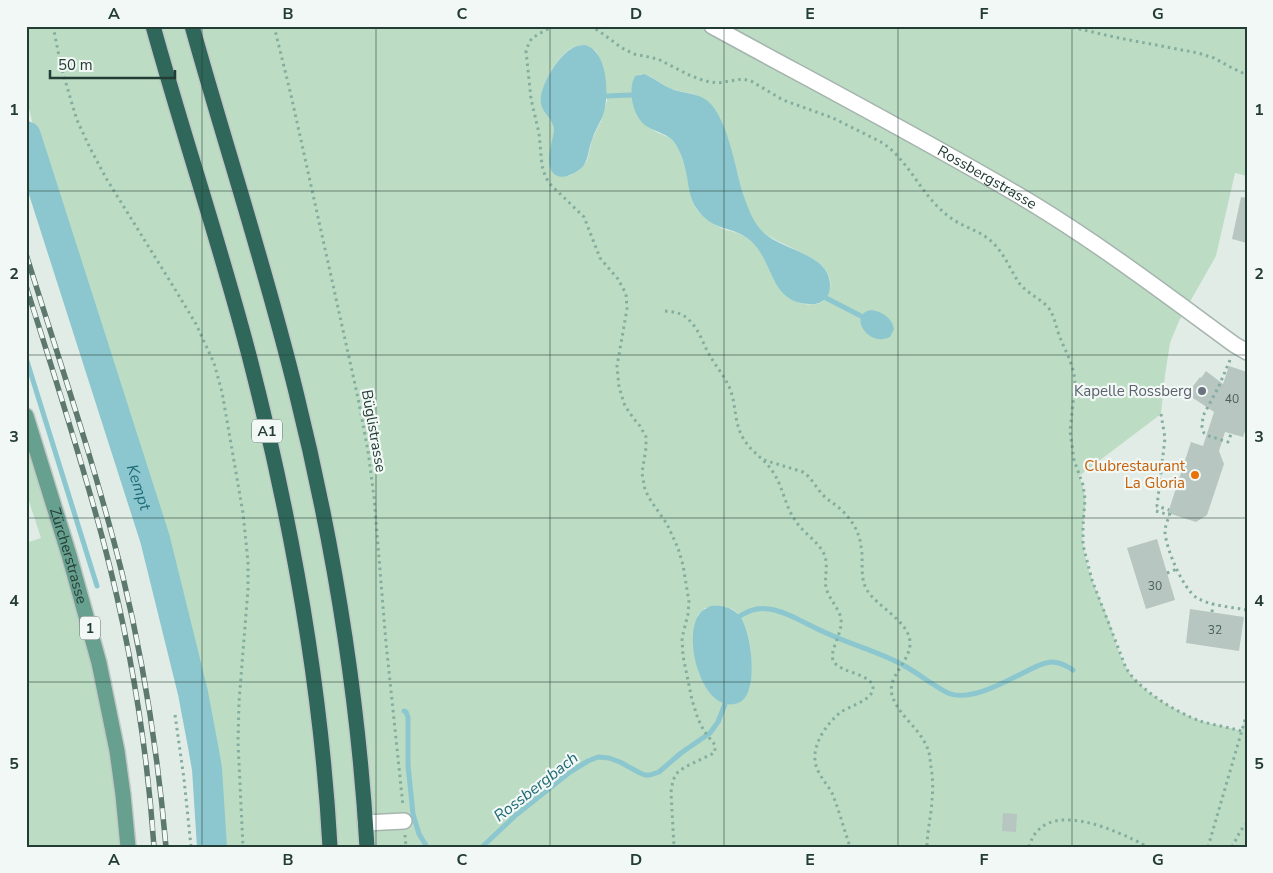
<svg xmlns="http://www.w3.org/2000/svg" width="1273" height="873" font-family="'Nunito Sans',sans-serif">
<rect width="100%" height="100%" fill="#e2ece7"/>
<path fill="#bcdcc3" fill-rule="evenodd" d="M26 26H1247V176L1235 173 1216 256 1179 321 1170 343 1165 375 1161 414 1079 476C1082 483 1084 491 1085 498 1086 514 1081 529 1083 544 1086 569 1097 593 1107 616 1114 634 1118 656 1129 672 1140 691 1180 714 1201 721 1214 725 1228 727 1241 731L1247 713V847H204L216 783 202 692 169 557 114 391 39 152 26 95ZM585 45 596 51 602 64 605 78 607 101 601 121 592 140 587 161 579 170 569 176 551 170 550 168C548 152 554 143 554 130 554 120 544 115 542 106 538 89 556 58 570 49 575 46 580 45 585 45ZM641 74C652 75 661 84 671 89 679 92 688 92 697 95 701 97 704 102 708 105 711 108 716 112 719 116 721 119 722 123 723 126 729 141 732 157 737 173 741 191 747 211 757 226 773 248 836 254 830 289 829 294 827 299 822 302 817 305 810 305 804 304 769 297 773 259 750 240 742 234 735 232 726 230 716 226 705 220 698 211 690 201 690 188 687 175 685 167 682 158 679 150 671 134 666 138 653 130 633 116 629 100 634 78ZM705 608C712 608 722 606 729 608 753 615 754 671 749 690L710 693 699 674 693 644 698 615Z
M26 416 88 619 128 847H26V543L41 538 26 492Z"/>
<path fill="#8cc7cf" d="M585 45C608 51 609 94 604 112 601 122 595 130 592 140 586 155 590 166 572 174 568 176 563 178 558 176 541 169 553 143 554 130 554 120 543 114 541 104 538 88 558 56 571 49 575 46 580 45 585 45Z
M644 74C655 78 663 86 674 90 683 93 694 93 703 98 727 110 735 169 743 194 748 208 753 223 764 233 782 250 829 254 830 284 830 289 830 294 826 298 822 303 815 305 809 304 770 303 774 262 751 241 733 225 712 232 697 209 690 200 689 188 687 177 685 166 681 151 674 142 668 134 656 132 648 127 633 119 627 90 635 76Z
M872 310C883 312 892 318 894 329L890 337C867 348 847 313 872 310Z
M711 606C721 605 731 607 739 615 752 629 760 696 738 703 702 716 680 634 701 612 704 609 707 608 711 606Z"/>
<g fill="none" stroke-linecap="round" stroke-linejoin="round">
<path stroke="#8cc7cf" stroke-width="5" d="M607 96 631 95
M826 298 861 316
M26 358 97 586
M740 616C749 610 758 607 769 609 786 611 806 624 822 631 848 644 878 651 903 665 918 673 932 685 948 693 971 703 1010 679 1031 669 1037 666 1045 662 1052 662 1060 662 1067 666 1073 670
M404 711 406 712 408 717V765L413 814 419 834 427 847
M482 847 516 815 570 772 588 761 598 757 609 758 620 762 640 773 645 775H650L659 772 681 753 710 733 718 722 725 704"/>
<path stroke="#8cc7cf" stroke-width="30" id="s1" d="M26 136 155 539 193 693 203 746 207 769 212 847"/>
</g>
<path fill="#b7c6c0" d="M1241 197 1247 198V243L1232 239Z
M1229 366 1247 372V425L1243 437 1225 432 1219 451 1224 464 1207 515 1196 522 1168 513 1191 442 1203 446 1214 412 1187 394 1200 377 1201 378 1206 371 1223 384Z
M1157 539 1175 600 1146 609 1127 548Z
M1190 609 1244 617 1239 651 1186 643Z
M1003 813 1017 814 1016 832 1002 831Z"/>
<g fill="none" stroke-linecap="round" stroke-linejoin="round">
<g stroke="#a5b4ae" stroke-width="18">
<g id="minor">
<path id="s2" d="M712 26C818 84 926 140 1030 202 1101 245 1168 296 1235 345L1247 352"/>
<path d="M365 823 404 821"/>
</g>
</g>
<g stroke="#c1c8c6" stroke-width="18">
<g id="major">
<path id="s3" d="M26 416 69 555 99 663 117 751 123 795 128 847"/>
</g>
</g>
<g stroke="#c1c8c6" stroke-width="18">
<path id="highway" d="M153 26C184 138 221 247 250 359 291 519 321 682 330 847
M192 26C226 148 266 269 296 392 333 541 358 693 367 847"/>
</g>
<path stroke="#83ae9f" stroke-width="3" stroke-dasharray="2.5 4" stroke-linecap="butt" d="M53 26 61 66 72 104 77 120 90 148 106 178 173 286 196 324 214 363 222 392 243 513 248 562V589L239 702 238 742 243 847
M274 26 291 95 358 398 368 451 374 497 386 643 403 806
M554 26 544 31 532 38 529 43 526 51 531 99 539 133 542 166 546 178 551 185 584 217 600 258 618 279 626 294 627 309 617 366 619 387 625 406 634 419 640 426 646 437V448L642 473 645 490 651 501 667 524 678 548 683 565 689 602 688 614 682 638 683 656 692 700 698 719 704 731 715 745V752L712 754 685 767 678 772 673 780 671 792 674 847
M590 26 599 31 622 48 634 54 658 59 689 75 705 81 718 83 742 79 751 81 783 100 833 118 881 142C906 158 917 186 938 207 944 213 951 219 959 223 970 229 983 233 992 242 1004 253 1010 269 1019 283 1027 293 1039 298 1048 307 1054 315 1055 323 1058 332 1064 350 1075 365 1075 385L1070 431 1074 460 1083 485 1085 499 1083 526V545L1092 580 1126 668C1139 690 1176 712 1200 721 1213 725 1228 727 1241 731
M1066 26 1119 38 1198 53 1214 58 1232 68 1247 75
M665 311C674 312 683 313 689 320 699 329 703 344 710 356 717 368 728 380 732 395 736 410 735 424 743 438 751 452 765 459 773 472 783 487 785 506 795 520 803 533 818 541 824 554 829 565 824 577 826 588 829 598 836 605 840 615 846 631 827 651 834 662 841 673 873 674 873 688 873 700 850 706 841 712 828 722 813 743 815 760 816 773 826 782 832 793 839 810 844 829 850 847
M1230 360 1219 386 1203 416 1202 427 1204 433 1209 436 1228 442 1231 434 1234 435
M1161 414 1165 438 1157 506 1169 510
M764 460 803 472C812 478 816 488 823 495 828 500 833 503 838 507 850 517 859 530 861 546 864 561 859 577 867 590 877 607 909 621 910 642 911 662 887 675 892 695 898 715 918 727 926 745 930 752 930 760 931 767 933 778 933 790 932 801 931 817 927 832 927 847
M1156 511 1169 515
M1170 513C1168 520 1165 526 1165 532 1166 549 1183 589 1197 598 1212 606 1231 607 1247 610
M1167 573 1177 569
M1212 612 1213 604
M175 715 184 779 191 847
M405 835 406 847
M1029 847C1043 795 1118 831 1148 847
M1208 847 1247 713
M1232 847 1241 830 1247 823"/>
<use href="#minor" stroke="#fff" stroke-width="15"/>
<use href="#major" stroke="#68a08f" stroke-width="15"/>
<use href="#highway" stroke="#2f675a" stroke-width="15"/>
<g stroke="#5d786f" stroke-width="5.5">
<path id="rail" d="M26 254C59 360 95 465 122 573 144 663 158 755 166 847
M26 286C53 371 81 457 104 544 130 643 147 745 154 847"/>
</g>
<use href="#rail" stroke="#f2f8f5" stroke-width="4" stroke-dasharray="11" stroke-linecap="butt"/>
</g>
<path fill="none" stroke="#233c34" stroke-width="1" stroke-opacity="0.55" d="M202 26V847M376 26V847M550 26V847M724 26V847M898 26V847M1072 26V847M26 191H1247M26 355H1247M26 518H1247M26 682H1247"/>
<circle fill="#6b7280" stroke="#f2f8f5" stroke-width="2" cx="1202" cy="391" r="5"/>
<circle fill="#e8710a" stroke="#f2f8f5" stroke-width="2" cx="1195" cy="475" r="5"/>
<g text-anchor="middle" dominant-baseline="central" stroke-width="4.5" stroke-linejoin="round" paint-order="stroke">
<g font-size="12" fill="#485e57">
<text x="1232" y="399">40</text>
<text x="1155" y="586">30</text>
<text x="1215" y="630">32</text>
</g>
<g fill="#f2f8f5" stroke="#61746e" stroke-width="1">
<rect x="252" y="419.5" width="30" height="23" rx="4"/>
<rect x="80" y="616.5" width="20" height="23" rx="4"/>
</g>
<g font-size="14" font-weight="bold" fill="#233c34">
<text x="267" y="431">A1</text>
<text x="90" y="628">1</text>
</g>
<g font-size="15" fill="#233c34" stroke="#f2f8f5">
<text stroke="none"><textPath href="#s2" startOffset="314">Rossbergstrasse</textPath></text>
<text transform="translate(374 431) rotate(80)">Büglistrasse</text>
<text stroke="none"><textPath href="#s3" startOffset="146">Zürcherstrasse</textPath></text>
</g>
<g font-size="15" fill="#5b616d" stroke="#f2f8f5" text-anchor="end">
<text x="1192" y="391">Kapelle Rossberg</text>
</g>
<g font-size="15" fill="#c56008" stroke="#f2f8f5" text-anchor="end">
<text x="1185" y="466">Clubrestaurant<tspan x="1185" dy="17">La Gloria</tspan></text>
</g>
<g font-size="16" font-style="italic" fill="#1f6b76" stroke="#f2f8f5">
<text stroke="none"><textPath href="#s1" startOffset="369">Kempt</textPath></text>
<text transform="translate(536 787) rotate(-38)">Rossbergbach</text>
</g>
</g>
<rect width="1273" height="873" fill="none" stroke="#f2f8f5" stroke-width="55"/>
<path d="M50 70v8h125v-8" fill="none" stroke="#233c34" stroke-width="2.5"/>
<text x="58" y="70" font-size="15" fill="#233c34" stroke="#f2f8f5" stroke-width="4" paint-order="stroke">50 m</text>
<rect x="28" y="28" width="1218" height="818" fill="none" stroke="#233c34" stroke-width="2"/>
<g font-size="16" text-anchor="middle" font-weight="bold" fill="#233c34">
<text x="114" y="19">A</text>
<text x="288" y="19">B</text>
<text x="462" y="19">C</text>
<text x="636" y="19">D</text>
<text x="810" y="19">E</text>
<text x="984" y="19">F</text>
<text x="1158" y="19">G</text>
<text x="14" y="115">1</text>
<text x="1259" y="115">1</text>
<text x="14" y="279">2</text>
<text x="1259" y="279">2</text>
<text x="14" y="442">3</text>
<text x="1259" y="442">3</text>
<text x="14" y="606">4</text>
<text x="1259" y="606">4</text>
<text x="14" y="769">5</text>
<text x="1259" y="769">5</text>
<text x="114" y="865">A</text>
<text x="288" y="865">B</text>
<text x="462" y="865">C</text>
<text x="636" y="865">D</text>
<text x="810" y="865">E</text>
<text x="984" y="865">F</text>
<text x="1158" y="865">G</text>
</g>
</svg>
